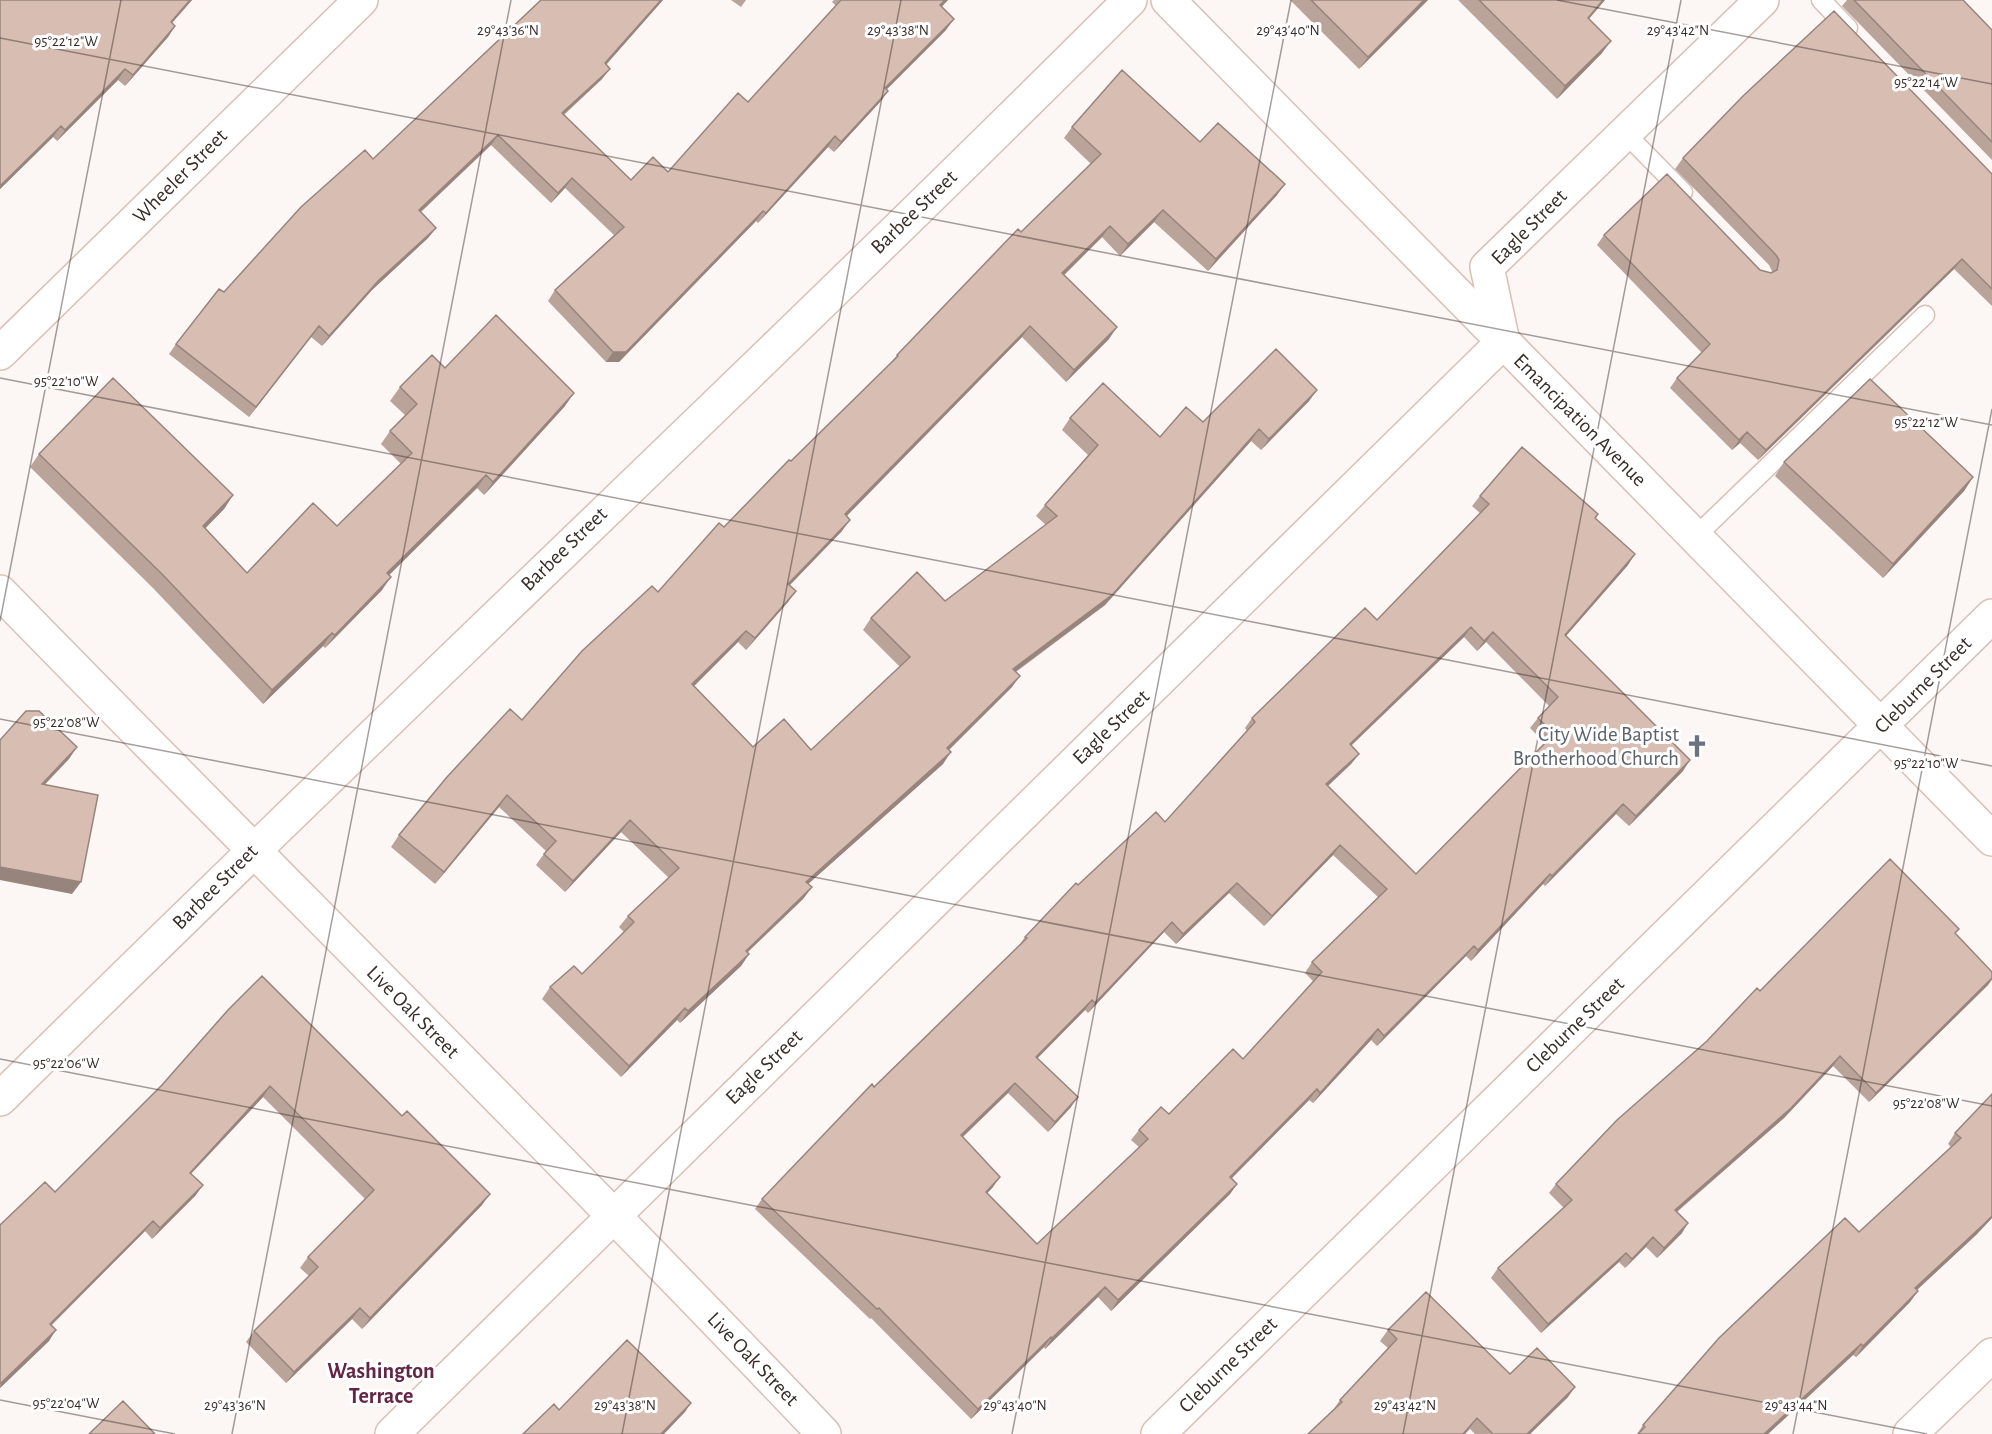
<svg xmlns="http://www.w3.org/2000/svg" width="1992" height="1434" font-family="'Alegreya Sans',sans-serif">
<rect width="100%" height="100%" fill="#fcf6f4"/>
<g fill="none" stroke-linecap="round" stroke-linejoin="round">
<g stroke="#dabfb4" stroke-width="21">
<path id="service" d="M1821 0 1848 28
M1625 133 1683 192
M1695 537 1925 315"/>
</g>
<g stroke="#dabfb4" stroke-width="36">
<path id="minor" d="M0 592C274 873 553 1149 824 1434
M0 1099C374 729 758 371 1130 0
M392 1434 1503 342 1487 267 1762 0
M1910 1434 1992 1355"/>
</g>
<g stroke="#dabfb4" stroke-width="36">
<path id="tertiary" d="M0 353 361 0"/>
</g>
<g stroke="#dabfb4" stroke-width="36">
<path id="secondary" d="M1168 0 1992 839
M1158 1434 1992 616"/>
</g>
<use href="#service" stroke="#fff" stroke-width="18"/>
<use href="#minor" stroke="#fff" stroke-width="33"/>
<use href="#tertiary" stroke="#fff" stroke-width="33"/>
<use href="#secondary" stroke="#fff" stroke-width="33"/>
</g>
<path fill="#baa399" fill-rule="evenodd" d="M0 0H192L172 23 175 26 168 37 125 86 118 80 57 141 53 137 0 189Z
M541 0H663L606 64 602 79 564 115 631 180 668 172 748 102 836 6 832 2 834 0H948L941 7 946 30 886 90 888 91 880 102 834 152 828 147 758 223 756 221 619 362H606L548 301 555 290 614 235 565 188 551 203 491 145 421 212 436 228 428 238 372 290 322 346 311 337 249 417 169 354 176 344 224 292 373 159Z
M731 0H746L741 7Z
M1290 0H1428L1359 69Z
M1458 0H1605L1589 19 1602 53 1557 99Z
M1847 0H1963L1992 30V160L1842 6Z
M1072 127 1200 142 1277 195 1208 271 1154 222 1120 256 1102 237 1064 275 1109 339 1066 382 1022 337 846 516 842 531 790 585 796 591 788 602 746 650 738 642 694 686 753 747 811 750 900 667 863 630 871 618 945 601 1046 525 1036 516 1045 505 1088 455 1062 430 1070 418 1160 437 1203 422 1317 390 1309 401 1261 450 1251 441 1105 605 1016 672 1012 687 948 750 943 764 808 884 812 887 803 899 747 953 749 954 741 966 680 1023 677 1020 621 1077 542 999 550 987 582 974 624 932 619 927 628 916 669 878 621 832 565 892 536 865 546 851 499 807 435 884 391 847 399 835 658 592 890 364 897 355 1091 164 1064 138Z
M1683 158 1992 174V306L1954 269 1758 460 1740 443 1732 450 1670 388 1677 378 1702 353 1597 245 1604 235 1771 273 1772 271 1769 265 1675 169Z
M445 368 565 406 484 495 477 488 389 575 382 590 325 648 323 646 263 704 153 588 30 467 39 454 233 495 224 509 205 528 247 573 337 526 401 464 381 444 390 431 405 415 390 401 400 387Z
M1784 462 1973 477 1964 491 1883 578 1775 476Z
M1480 496 1595 518 1628 565 1566 636 1683 771 1629 826 1616 814 1545 886 1543 884 1471 961 1466 956 1377 1046 1371 1040 1313 1103 1309 1100 1232 1178 1237 1184 1230 1194 1111 1311 1098 1297 1045 1349 1044 1347 971 1419 871 1318 870 1319 755 1209 762 1199 874 1087 1018 947 1025 937 1078 885 1165 822 1247 731 1245 728 1252 718 1377 620 1480 513 1472 506ZM1464 637 1477 651 1486 642 1549 706 1538 718 1530 728 1545 743 1416 874 1328 786 1351 764 1359 754 1351 746ZM1333 855 1378 897 1312 962 1305 973 1314 982 1243 1059 1169 1114 1139 1130 1131 1140 1139 1147 1037 1244 987 1193 993 1187 963 1137 1008 1093 1048 1132 1071 1107 1037 1058 1085 1010 1088 1013 1164 932 1176 944 1229 893 1264 926Z
M1955 934 1992 972V980L1988 985 1869 1102 1833 1066 1784 1118 1677 1212 1682 1233 1657 1258 1646 1247 1625 1268 1619 1262 1541 1333 1491 1278 1498 1268 1564 1208 1549 1193 1556 1184 1760 991Z
M228 1010 482 1205 362 1329 352 1319 286 1383 246 1342 254 1331 309 1276 300 1268 308 1257 365 1199 263 1097 191 1174 203 1185 195 1196 152 1239 145 1231 52 1325 49 1341 0 1388V1225L55 1192 162 1085Z
M1992 1094V1218L1976 1235 1917 1290 1918 1291 1910 1302 1856 1357 1853 1355 1768 1434H1637L1643 1425 1859 1232 1951 1147 1948 1144 1955 1133Z
M1388 1330 1510 1374 1568 1397 1530 1434H1475L1470 1429 1465 1434H1308L1333 1410 1340 1400 1388 1348 1380 1341Z"/>
<path fill="#97857d" d="M190 0H192L163 33 171 22Z
M661 0H663L598 74 605 63Z
M945 0H948L933 16 940 5Z
M1424 0H1428L1359 69 1368 57Z
M1603 0H1605L1579 30 1588 18Z
M954 19 946 30 877 99 885 88Z
M175 26 168 37 125 86 133 75Z
M1611 41 1602 53 1557 99 1565 86Z
M125 69 118 80 57 141 65 130Z
M610 69 602 79 554 123 562 113Z
M888 91 880 102 834 152 841 142Z
M61 126 53 137 0 189V186Z
M498 135 491 145 412 220 419 210Z
M835 136 828 147 758 223 766 213Z
M572 178 565 188 551 203 558 193Z
M1285 184 1277 195 1208 271 1216 259Z
M1163 210 1154 222 1120 256 1128 244Z
M763 211 756 221 619 362H606L613 352Z
M1110 226 1102 237 1054 285 1062 273Z
M436 228 428 238 372 290 322 346 329 336 379 280Z
M1962 259 1954 269 1758 460 1766 450Z
M319 326 311 337 249 417 256 407Z
M1030 326 1022 337 837 526 845 514Z
M1117 327 1109 339 1066 382 1074 370Z
M1317 390 1309 401 1261 450 1269 439Z
M574 393 565 406 484 495 493 482Z
M1259 429 1251 441 1105 605 1004 680 1013 669Z
M1747 432 1740 443 1732 450 1739 440Z
M486 475 477 488 378 586 387 573Z
M1973 477 1964 491 1883 578 1893 564Z
M233 495 224 509 194 540 203 526Z
M850 520 842 531 780 595 788 584Z
M1635 554 1628 565 1558 645 1565 635Z
M391 577 382 590 325 648 335 635Z
M796 591 788 602 746 650 755 638Z
M1471 627 1464 637 1342 754 1350 744Z
M746 631 738 642 684 696 692 684Z
M1493 632 1486 642 1477 651 1484 641Z
M332 633 323 646 263 704 272 690Z
M1020 676 1012 687 939 760 947 748Z
M77 747 69 759 34 796 42 784Z
M951 752 943 764 798 893 806 882Z
M1359 754 1351 764 1319 794 1326 784Z
M1690 760 1683 771 1629 826 1636 816Z
M507 795 499 807 435 884 444 872Z
M1623 804 1616 814 1545 886 1552 876Z
M630 820 621 832 565 892 573 881Z
M1340 845 1333 855 1264 926 1272 916Z
M0 867 81 882 72 894 0 880Z
M1550 874 1543 884 1471 961 1478 950Z
M1237 883 1229 893 1176 944 1183 934Z
M812 887 803 899 737 962 746 951Z
M1172 922 1164 932 1088 1013 1095 1003Z
M1474 946 1466 956 1377 1046 1384 1036Z
M749 954 741 966 680 1023 688 1011Z
M1992 978 1988 985 1869 1102 1876 1093Z
M1092 1000 1085 1010 1029 1067 1036 1057Z
M685 1008 677 1020 621 1077 629 1066Z
M1378 1029 1371 1040 1313 1103 1320 1093Z
M1840 1056 1833 1066 1784 1118 1668 1219 1675 1210Z
M1015 1083 1008 1093 954 1145 961 1135Z
M270 1086 263 1097 182 1183 190 1173Z
M1317 1089 1309 1100 1223 1187 1230 1177Z
M1078 1097 1071 1107 1048 1132 1055 1122Z
M1000 1177 993 1187 979 1202 986 1192Z
M1237 1184 1230 1194 1111 1311 1118 1300Z
M203 1185 195 1196 152 1239 160 1228Z
M490 1194 482 1205 362 1329 370 1318Z
M1992 1216V1218L1976 1235 1907 1299 1915 1288Z
M153 1221 145 1231 42 1334 50 1324Z
M1688 1223 1682 1233 1657 1258 1664 1248Z
M1653 1237 1646 1247 1625 1268 1632 1259Z
M1626 1253 1619 1262 1541 1333 1548 1324Z
M1105 1287 1098 1297 1045 1349 1052 1338Z
M1918 1291 1910 1302 1856 1357 1863 1346Z
M360 1308 352 1319 286 1383 294 1372Z
M56 1330 49 1341 0 1388 1 1383Z
M1051 1337 1044 1347 971 1419 978 1409Z
M1861 1344 1853 1355 1768 1434H1764Z
M1575 1387 1568 1397 1530 1434H1527Z
M691 1403 685 1412 664 1434H661Z
M1477 1418 1465 1434H1463Z"/>
<path fill="#d8beb2" stroke="#97857d" stroke-width="1.5" fill-rule="evenodd" d="M0 0H190L171 22 175 26 133 75 125 69 65 130 61 126 0 186Z
M541 0H661L605 63 610 69 562 113 631 180 653 157 668 172 738 93 748 102 841 0H945L940 5 954 19 885 88 888 91 841 142 835 136 766 213 763 211 626 352H613L555 290 624 227 572 178 558 193 498 135 419 210 436 228 379 280 329 336 319 326 256 407 176 344 219 289 224 292 301 207 365 150 373 159Z
M1311 0H1424L1368 57Z
M1479 0H1603L1588 18 1611 41 1565 86Z
M1854 0H1963L1992 30V142Z
M1834 11 1992 174V289L1962 259 1766 450 1747 432 1739 440 1677 378 1710 344 1604 235 1667 174 1760 270 1771 273 1777 270 1779 260 1776 255 1683 158 1743 96Z
M1122 70 1200 142 1218 123 1285 184 1216 259 1163 210 1128 244 1110 226 1062 273 1117 327 1074 370 1030 326 845 514 850 520 788 584 796 591 755 638 746 631 692 684 753 747 784 719 811 750 910 657 871 618 917 572 945 601 1057 516 1045 505 1098 445 1070 418 1103 383 1160 437 1186 407 1203 422 1276 349 1317 390 1269 439 1259 429 1113 594 1013 669 1020 676 947 748 951 752 806 882 812 887 746 951 749 954 688 1011 685 1008 629 1066 550 987 574 966 582 974 634 922 628 916 679 868 630 820 573 881 544 854 556 841 507 795 444 872 399 835 447 777 510 709 522 720 582 651 652 586 658 592 719 523 724 527 789 460 791 461 898 356 897 355 1018 229 1021 232 1101 154 1072 127Z
M496 315 574 393 493 482 486 475 387 573 391 577 335 635 332 633 272 690 162 574 39 454 113 378 233 495 203 526 247 573 313 503 337 526 412 453 390 431 417 404 400 387 432 355 445 368Z
M1870 379 1973 477 1893 564 1784 462Z
M1522 447 1598 514 1595 518 1635 554 1565 635 1690 760 1636 816 1623 804 1552 876 1550 874 1478 950 1474 946 1384 1036 1378 1029 1320 1093 1317 1089 1230 1177 1237 1184 1118 1300 1105 1287 1052 1338 1051 1337 978 1409 879 1308 877 1309 762 1199 872 1084 874 1087 1027 938 1025 937 1076 883 1078 885 1156 812 1165 822 1255 722 1252 718 1365 608 1377 620 1489 504 1480 496ZM1471 627 1484 641 1493 632 1558 697 1538 718 1554 734 1416 874 1326 784 1359 754 1350 744ZM1340 845 1387 889 1312 962 1322 972 1243 1059 1233 1049 1169 1114 1161 1107 1139 1130 1148 1139 1037 1244 986 1192 1000 1177 961 1135 1015 1083 1055 1122 1078 1097 1036 1057 1092 1000 1095 1003 1172 922 1183 934 1237 883 1272 916Z
M26 711H39L77 747 42 784 98 795 81 882 0 867V740Z
M1890 859 1959 929 1955 933 1992 972V978L1876 1093 1840 1056 1791 1108 1675 1210 1688 1223 1664 1248 1653 1237 1632 1259 1626 1253 1548 1324 1498 1268 1572 1200 1556 1184 1617 1120 1707 1041 1757 988 1760 991Z
M262 976 402 1116 407 1111 490 1194 370 1318 360 1308 294 1372 254 1331 318 1267 308 1257 374 1190 270 1086 190 1173 203 1185 160 1228 153 1221 50 1324 56 1330 1 1383 0 1382V1225L45 1182 55 1192 162 1085 228 1010Z
M1992 1094V1216L1984 1224 1915 1288 1918 1291 1863 1346 1861 1344 1764 1434H1638L1645 1427 1643 1425 1719 1338 1845 1218 1859 1232 1961 1138 1955 1133Z
M1426 1292 1510 1374 1537 1348 1575 1387 1527 1434H1493L1477 1418 1463 1434H1308L1342 1402 1340 1400 1397 1339 1388 1330Z
M627 1340 691 1403 661 1434H523L554 1404 559 1410Z
M123 1401 155 1434H89Z"/>
<path fill="none" stroke="#372c28" stroke-width="1.5" stroke-opacity="0.45" d="M1557 0 1992 84M0 38 1992 425M0 378 1992 766M0 621 121 0M0 719 1992 1106M0 1059 1927 1434M0 1400 175 1434M232 1434 511 0M622 1434 901 0M1012 1434 1291 0M1403 1434 1681 0M1793 1434 1992 409"/>
<defs>
<g id="church-bare" transform="scale(1.8)"><path d="M-1.2-6h2.4v3.5h3.3v2.4h-3.3V6h-2.4V-.1h-3.3v-2.4h3.3Z" fill="#6b7280" stroke="#fff" stroke-width="2.5" paint-order="stroke"/></g>
</defs>
<g fill-rule="evenodd">
<use href="#church-bare" x="1697" y="746"/>
</g>
<g text-anchor="middle" dominant-baseline="central" stroke-width="6" stroke-linejoin="round" paint-order="stroke">
<g font-size="21" fill="#372c28" stroke="#fff">
<text transform="translate(180 176) rotate(-45)">Wheeler Street</text>
<text transform="translate(914 212) rotate(-44)">Barbee Street</text>
<text transform="translate(1529 227) rotate(-45)">Eagle Street</text>
<text transform="translate(1580 420) rotate(45)">Emancipation Avenue</text>
<text transform="translate(564 549) rotate(-44)">Barbee Street</text>
<text transform="translate(1923 685) rotate(-45)">Cleburne Street</text>
<text transform="translate(1111 727) rotate(-44)">Eagle Street</text>
<text transform="translate(215 887) rotate(-45)">Barbee Street</text>
<text transform="translate(413 1012) rotate(45)">Live Oak Street</text>
<text transform="translate(1575 1025) rotate(-44)">Cleburne Street</text>
<text transform="translate(764 1067) rotate(-44)">Eagle Street</text>
<text transform="translate(753 1359) rotate(46)">Live Oak Street</text>
<text transform="translate(1228 1365) rotate(-44)">Cleburne Street</text>
</g>
<g font-size="21" fill="#5b616d" stroke="#fff" text-anchor="end">
<text x="1679" y="734">City Wide Baptist<tspan x="1679" dy="24">Brotherhood Church</tspan></text>
</g>
<g font-size="22" font-weight="bold" fill="#652546" stroke="#fff">
<text x="381" y="1371">Washington<tspan x="381" dy="25">Terrace</tspan></text>
</g>
</g>
<g font-size="15" text-anchor="middle" fill="#372c28" stroke="#fff" stroke-width="6" stroke-linejoin="round" paint-order="stroke">
<text x="508" y="35">29°43'36"N</text>
<text x="898" y="35">29°43'38"N</text>
<text x="1288" y="35">29°43'40"N</text>
<text x="1678" y="35">29°43'42"N</text>
<text x="66" y="46">95°22'12"W</text>
<text x="1926" y="87">95°22'14"W</text>
<text x="66" y="386">95°22'10"W</text>
<text x="1926" y="427">95°22'12"W</text>
<text x="66" y="727">95°22'08"W</text>
<text x="1926" y="768">95°22'10"W</text>
<text x="66" y="1068">95°22'06"W</text>
<text x="1926" y="1108">95°22'08"W</text>
<text x="66" y="1408">95°22'04"W</text>
<text x="235" y="1410">29°43'36"N</text>
<text x="625" y="1410">29°43'38"N</text>
<text x="1015" y="1410">29°43'40"N</text>
<text x="1405" y="1410">29°43'42"N</text>
<text x="1796" y="1410">29°43'44"N</text>
</g>
</svg>
